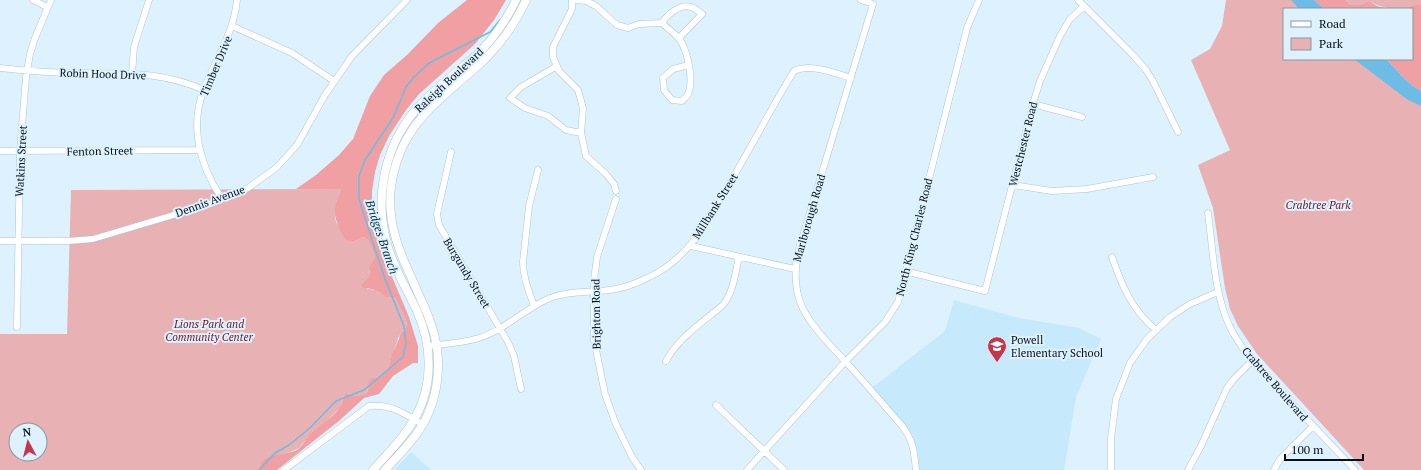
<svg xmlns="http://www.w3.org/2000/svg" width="1421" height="470" font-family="'PT Serif',serif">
<rect width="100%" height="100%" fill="#ddf2fe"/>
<path fill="#c7e9fc" d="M954 300 1019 318 1079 328 1101 339 1076 397 1064 470H919L915 443 913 436 873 387 945 331Z
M411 452 431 470H394Z"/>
<path fill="#e8b1b3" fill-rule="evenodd" d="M1226 0H1305L1313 9H1284V59H1373L1421 98V470H1364L1257 354 1238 326 1230 309 1225 288 1213 208 1198 165 1230 150 1191 60 1210 49 1222 26Z
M1346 0H1421V5C1416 5 1411 8 1406 9 1392 11 1380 7 1369 1L1359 5H1351Z
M341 189C337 198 331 217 338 225 343 231 353 235 360 238L364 237 368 240 375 257 369 272V277L361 284 368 289 378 290 396 299 406 320 407 325 398 338 395 349 391 354 389 365 386 371 378 378H373L366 394 356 396 346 393 343 397 340 408 325 422 313 431 299 448 290 452 267 458 260 466V470H0V334H67L71 190ZM16 430H40V454H16Z"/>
<path fill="#f09fa2" d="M467 0H506L494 20 475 44 419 94 406 110 389 136 380 155 375 172 372 191V217L379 246 409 317 418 346V363H413L393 376 379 394 364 398 340 420 277 470H260C259 452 286 456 297 450 303 446 306 438 311 433 319 425 334 417 340 407 343 402 342 397 346 393L356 396 366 394 368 390 369 380 373 378H378L386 371 389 365 391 354 395 349 401 333 404 330 407 325 406 320 396 299 392 297H386C377 289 375 289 363 288L361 284 369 277 370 267 375 257 368 240 364 237C359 238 354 242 349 241 345 240 343 236 341 232 332 211 333 210 341 189H296L316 175 339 155 353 139 370 96 384 75 408 54 438 23Z
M1314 0H1346L1351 5H1359L1369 1 1377 6 1389 9H1324Z
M1416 5H1421V91C1406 83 1397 70 1386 59H1412V9H1406Z"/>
<path fill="#6dbce5" d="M1291 0H1314L1324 9H1299Z
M1354 59H1386C1397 70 1406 83 1421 91V106L1408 100Z"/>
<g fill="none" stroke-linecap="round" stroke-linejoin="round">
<path stroke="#6dbce5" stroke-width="1.5" d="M259 470 275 453 289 445 310 428 336 401 364 390 403 357 406 344 404 326 385 279 363 212 359 198V176L365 160 393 118 406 87 414 77 428 64 435 60 490 32 500 20"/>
<g stroke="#abc5d3" stroke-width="7">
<path id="minor" d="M33 0 47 7
M572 0V9L553 47V57L559 71 578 90 583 108 581 133 586 156 606 174 614 184 616 191
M575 0 586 1 596 6 617 25 628 28 639 24 662 23C668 29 676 34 680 40 688 52 694 81 688 94 687 97 684 99 682 101L672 100 664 90 663 78 673 69 689 65
M861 0 873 4 798 252C794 272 794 290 803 309 813 328 830 345 845 361 865 383 884 405 903 427 914 443 914 452 916 470
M1078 0 1134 56 1146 70 1153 81 1178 132
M662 23C667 15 680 3 691 7 695 8 699 12 702 14L679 38
M232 26 292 53 334 81
M557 66 521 87 510 98 525 108 548 116 566 130 581 133
M0 68C27 71 53 73 80 73 125 74 162 71 204 90
M132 74 134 47 149 0
M1033 104 1082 117
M0 151 200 150
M451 152 437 214 439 225 508 342 514 356 521 389
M1013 185 1052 191 1087 189 1153 177
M222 199C200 166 189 127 204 89 216 59 234 32 237 0
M616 199 597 257 594 280V340L605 394 615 422 632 457 641 470
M1208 213C1213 250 1214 294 1230 327 1236 340 1244 350 1252 361L1355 470
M0 241H68L93 239 207 205 248 188 276 168 297 145 325 95 352 56 407 0
M691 246 795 269
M1112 257C1122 286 1132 310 1156 330
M905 271 985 291 1033 104 1040 81 1060 36 1070 19 1084 6
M534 306C529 291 523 278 523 262L529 206 538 170
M17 327 20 151 26 77 30 54 35 38 51 0
M428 346C444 344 463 343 479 338 505 330 525 308 550 298 571 290 594 293 616 289 626 287 637 283 647 278 691 259 712 214 735 174 755 140 773 105 794 71 810 63 835 73 851 78
M666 361C678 338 703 322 723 305 734 291 735 273 739 257
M716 405 784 470
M284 470 369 406C392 404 403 413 422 424
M747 470 842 365 885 322 898 302 967 28 979 0
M1111 470V438L1116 399 1130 363 1147 339 1170 317 1190 304 1218 292
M1188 470 1201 446 1227 388 1233 380 1252 361
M1274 470 1280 459 1313 426"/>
</g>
<g stroke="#abc5d3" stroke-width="9">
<path id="major" d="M373 470C388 453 404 438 415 418 434 384 432 345 417 311 407 289 393 267 387 244 382 225 380 204 383 184 387 155 399 128 419 106 437 87 458 71 478 54 493 39 507 19 516 0
M385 470C395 459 406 448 415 436 439 405 444 360 431 324 426 308 418 294 412 279 398 250 387 220 391 187 400 121 442 100 485 59 502 42 516 22 526 0"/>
</g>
<use href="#minor" stroke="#fff" stroke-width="6"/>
<use href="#major" stroke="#fff" stroke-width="8"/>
</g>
<defs>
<g id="school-pin" transform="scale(1)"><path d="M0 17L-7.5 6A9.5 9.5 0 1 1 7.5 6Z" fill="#c6354c" stroke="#ddf2fe"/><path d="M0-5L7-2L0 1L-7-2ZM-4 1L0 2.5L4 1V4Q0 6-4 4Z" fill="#fff"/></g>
</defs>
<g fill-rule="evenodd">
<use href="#school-pin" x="997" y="346"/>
</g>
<g text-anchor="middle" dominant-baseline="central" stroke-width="4" stroke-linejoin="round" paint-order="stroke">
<g font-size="11" fill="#071015" stroke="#ddf2fe">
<text transform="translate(216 66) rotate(-67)">Timber Drive</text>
<text transform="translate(103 74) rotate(2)">Robin Hood Drive</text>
<text transform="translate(449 80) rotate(-43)">Raleigh Boulevard</text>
<text transform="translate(1023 144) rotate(-76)">Westchester Road</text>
<text transform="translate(100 151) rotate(-1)">Fenton Street</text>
<text transform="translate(21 161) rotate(-87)">Watkins Street</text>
<text transform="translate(210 201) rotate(-20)">Dennis Avenue</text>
<text transform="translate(715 206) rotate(-58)">Millbank Street</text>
<text transform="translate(809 218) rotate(-74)">Marlborough Road</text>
<text transform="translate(914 237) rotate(-76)">North King Charles Road</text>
<text transform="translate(467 273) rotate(59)">Burgundy Street</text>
<text transform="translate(596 314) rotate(-91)">Brighton Road</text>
<text transform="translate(1275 384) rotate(49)">Crabtree Boulevard</text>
</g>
<g font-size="11" font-style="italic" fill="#731426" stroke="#ddf2fe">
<text x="1318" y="205">Crabtree Park</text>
<text x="209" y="324">Lions Park and<tspan x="209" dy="13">Community Center</tspan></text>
</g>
<g font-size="11" fill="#071015" stroke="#ddf2fe" text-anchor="start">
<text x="1011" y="340">Powell<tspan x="1011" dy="13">Elementary School</tspan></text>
</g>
<g font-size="12" font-style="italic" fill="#092f3f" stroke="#ddf2fe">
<text transform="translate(382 237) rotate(71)">Bridges Branch</text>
</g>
</g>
<rect x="1283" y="8" width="130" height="52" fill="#ddf2fe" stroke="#8798a1"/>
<rect x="1291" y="21" width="20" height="6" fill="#ffffff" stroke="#8798a1"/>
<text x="1319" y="28" font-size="12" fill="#071015">Road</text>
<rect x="1291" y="38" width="20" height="12" fill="#e8b1b3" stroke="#8798a1"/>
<text x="1319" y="48" font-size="12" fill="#071015">Park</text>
<g transform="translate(28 442) rotate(353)"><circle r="19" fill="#ddf2fe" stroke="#8798a1"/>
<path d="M0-3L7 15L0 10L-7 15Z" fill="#c6354c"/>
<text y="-6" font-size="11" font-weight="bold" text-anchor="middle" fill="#071015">N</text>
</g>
<path d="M1285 454v6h78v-6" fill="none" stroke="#071015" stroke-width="2"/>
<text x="1291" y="454" font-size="12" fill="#071015" stroke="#ddf2fe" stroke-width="3" paint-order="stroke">100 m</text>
</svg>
